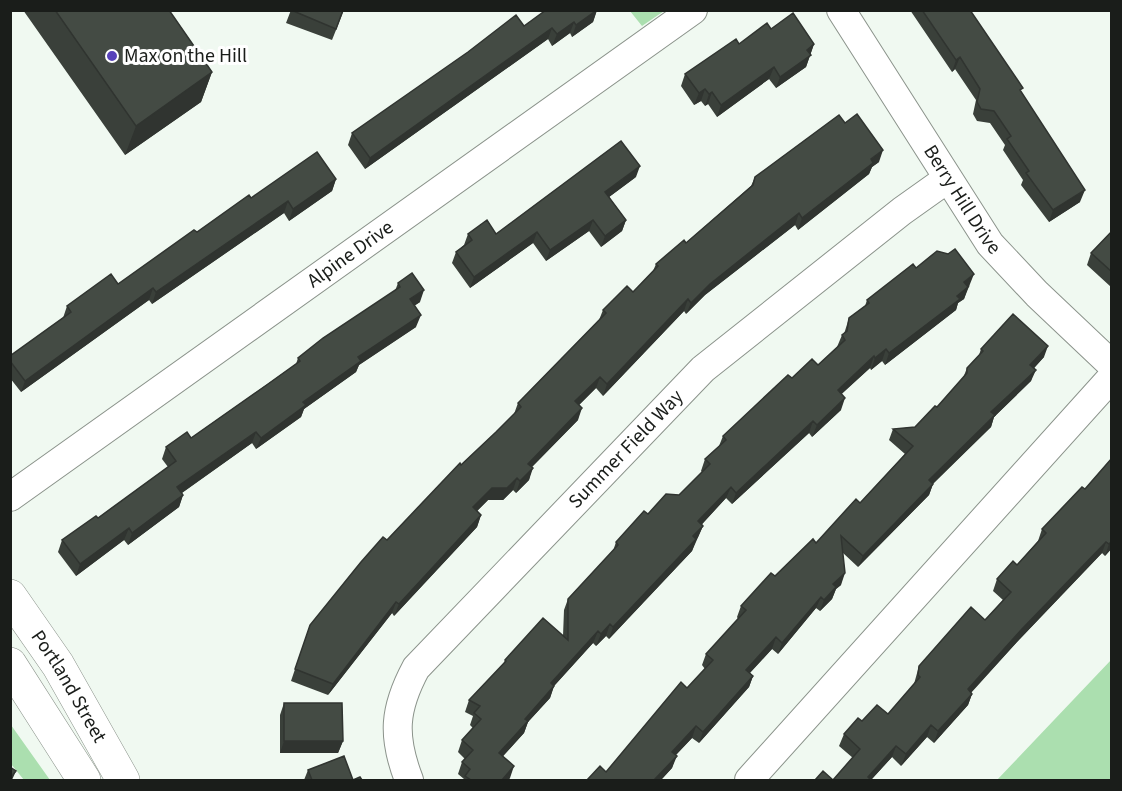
<svg xmlns="http://www.w3.org/2000/svg" width="1122" height="791" font-family="'Source Sans 3',sans-serif">
<rect width="100%" height="100%" fill="#f0f9f1"/>
<path fill="#abdfaf" d="M630 11H664L642 26Z
M1111 660V780H997Z
M11 725 50 780H24L11 764Z"/>
<g fill="none" stroke-linecap="round" stroke-linejoin="round">
<g stroke="#8b938b" stroke-width="30">
<g id="street">
<path id="s1" d="M841 10 990 244 1037 294 1112 365"/>
<path id="s2" d="M10 497 693 10"/>
<path id="s3" d="M409 780C392 736 394 709 416 668L703 369 902 211 947 179"/>
<path d="M749 780 1112 377"/>
</g>
</g>
<g stroke="#8b938b" stroke-width="34">
<g id="secondary">
<path id="s4" d="M10 596 58 665 123 780"/>
<path d="M10 664 84 780"/>
</g>
</g>
<use href="#street" stroke="#fff" stroke-width="28"/>
<use href="#secondary" stroke="#fff" stroke-width="33"/>
</g>
<path fill="#3a403a" d="M23 10H169L212 72 201 102 125 155Z
M291 10H344L332 40 286 23Z
M597 10 593 22 572 37 570 33 552 46 548 39 365 169 348 145 352 133 524 26Z
M910 10H970L1021 93 1080 202 1049 222 1021 185 1023 180 1003 150 1005 145 990 123 977 121 973 114 976 100 955 69 952 72Z
M771 29 814 44 806 67 776 88 769 79 717 117 708 104 705 106 701 101 694 105 681 86 685 74 739 44Z
M879 162 872 167 869 174 798 230 795 225 705 295 686 314 684 311 603 396 596 388 579 405 578 420 532 467 529 480 516 493 513 490 503 500H488L477 511 481 515 477 527 394 616 392 613 328 695 291 681 310 625 387 540 461 465 496 432 514 414 518 403 599 320 603 310 633 292 653 271 656 264 686 243 751 186 755 177Z
M636 177 609 197 626 220 622 231 601 247 589 231 546 261 533 243 470 288 452 263 456 252 464 245 468 234H496Z
M336 179 332 191 289 221 284 213 152 304 149 300 21 392 10 378V356L63 318 67 306 118 284 251 198Z
M1112 231V286L1111 287 1087 265 1091 253Z
M916 268 970 286 968 287 964 299 958 303 956 310 885 365 882 361 871 370 870 368 841 394V410L812 437 809 433 732 504 726 498 702 524 703 526 698 537 696 540 692 551 609 639 606 636 596 646 593 643 554 686 550 698 528 722 524 733 503 756 510 778 508 780H464V779L458 774 462 762 465 759 458 752 462 740 473 728 470 725 473 716 465 712 469 700 503 665 505 660 563 636 564 610 568 599 613 551 616 542 648 514 679 495 702 472 701 471 705 459 719 446 723 436 792 378 818 365 837 347 842 335 844 334 849 318 865 306 867 300Z
M398 283 420 302 414 306 416 327 359 365 356 372 304 409 301 417 256 449 252 443 182 493 183 495 179 507 128 545 124 540 76 576 58 552 62 540 98 518 168 467 162 459 166 447 191 438 296 364 298 358 395 291Z
M981 349 1044 357 1034 368 1031 381 994 417 991 427 933 484 929 495 858 567 843 553 841 585 836 589 832 599 820 611 816 608 778 654 772 649 750 673 753 676 749 687 699 743 692 738 676 755 672 768 661 780H587L606 772 705 669 702 665 706 654 738 619 737 617 741 606 775 576 816 543 860 503 905 454 889 440 893 429 915 427 937 407 963 378 967 368 979 355Z
M1112 458V548L1105 556 1102 553 1017 642 971 693 972 694 968 705 934 743 927 737 901 766 892 757 871 780H833L853 758 839 746 844 734 862 721 888 714 914 684 919 666 985 620 1003 600 993 591 997 579 1017 565 1038 541 1042 529 1085 489Z
M284 703 343 741 338 753H280V715Z
M308 770 353 780H362H304Z"/>
<path fill="#303430" d="M597 10 593 22 572 37 576 25Z
M574 22 570 33 552 46 557 34Z
M552 28 548 39 365 169 370 158Z
M814 44 806 67 776 88 780 77 807 50Z
M960 57 955 69 952 72 956 60Z
M774 67 769 79 717 117 721 105Z
M212 72 201 102 125 155 136 126Z
M705 89 701 101 694 105 699 93Z
M712 92 708 104 705 106 709 94Z
M883 150 879 162 872 167 869 174 798 230 802 218 871 159Z
M640 166 636 177 601 203 605 192Z
M336 179 332 191 289 221 293 209Z
M1085 190 1080 202 1049 222 1053 210Z
M288 201 284 213 152 304 156 292Z
M799 213 795 225 705 295 686 314 691 303 710 284Z
M593 220 589 231 546 261 550 250Z
M626 220 622 231 601 247 605 236Z
M537 232 533 243 470 288 474 277Z
M974 274 964 299 958 303 956 310 885 365 889 353 957 296 964 282Z
M153 288 149 300 21 392 25 381Z
M424 290 420 302 406 311 410 299Z
M688 299 684 311 603 396 607 384Z
M421 315 416 327 359 365 356 372 304 409 301 417 256 449 261 438 358 357Z
M1048 346 1044 357 1026 377 1030 365Z
M886 349 882 361 871 370 875 358Z
M874 356 870 368 833 402 838 390Z
M1036 370 1031 381 994 417 991 427 925 491 929 480 991 412Z
M600 377 596 388 571 413 575 401Z
M845 398 841 410 812 437 817 425Z
M582 408 578 420 524 475 528 464Z
M813 421 809 433 732 504 736 493Z
M256 432 252 443 173 499 177 487Z
M533 468 529 480 516 493 520 481Z
M517 478 513 490 503 500H488L469 519 473 507 492 488Z
M933 484 929 495 858 567 863 556Z
M731 487 726 498 694 533 698 521Z
M183 495 179 507 128 545 132 533Z
M481 515 477 527 394 616 399 604Z
M703 526 692 551 609 639 613 627Z
M129 528 124 540 76 576 80 564Z
M1112 541V548L1105 556 1109 544Z
M1106 542 1102 553 1017 642 963 701 968 689 1021 630Z
M845 573 841 585 836 589 832 599 820 611 824 600 833 584Z
M821 597 816 608 778 654 782 643Z
M396 602 392 613 328 695 333 684Z
M610 624 606 636 596 646 601 634Z
M598 631 593 643 554 686 550 698 528 722 524 733 495 765 499 753 551 683Z
M776 637 772 649 742 681 746 670Z
M753 676 749 687 699 743 703 732Z
M972 694 968 705 934 743 938 731Z
M931 725 927 737 901 766 906 754Z
M696 726 692 738 668 763 672 752Z
M284 741H343L338 753H280Z
M896 746 892 757 871 780 868 777Z
M677 756 672 768 661 780H654Z
M514 766 510 778 508 780H502Z
M16 771 12 780H10V778Z"/>
<path fill="#444b44" stroke="#303430" stroke-width="1.5" d="M55 10H169L212 72 136 126Z
M291 10H343L336 29Z
M546 10H597L576 25 574 22 557 34 552 28 370 158 352 133 468 52 516 15 524 26Z
M922 10H970L1023 88 1020 90 1085 190 1053 210 1026 173 1029 171 1007 139 1011 136 994 111 981 109 977 102 980 89 960 57 956 60Z
M793 13 814 44 807 50 811 55 780 77 774 67 721 105 712 92 709 94 705 89 699 93 685 74 736 39 739 44 767 23 771 29Z
M857 114 883 150 871 159 873 163 802 218 799 213 710 284 691 303 688 299 607 384 600 377 575 401 582 408 528 464 533 468 520 481 517 478 507 488H492L473 507 481 515 399 604 396 602 333 684 295 669 310 625 361 562 383 537 387 540 460 463 461 465 496 432 521 407 518 403 606 313 603 310 627 286 633 292 658 266 656 264 684 240 686 243 753 185 755 177 839 115 845 123Z
M621 141 640 166 605 192 626 220 605 236 593 220 550 250 537 232 474 277 456 252 472 240 468 234 487 220 496 234Z
M317 152 336 179 293 209 288 201 156 292 153 288 25 381 10 361V356L71 312 67 306 111 274 118 284 194 230 197 232 249 195 251 198Z
M1112 231V272L1091 253Z
M955 249 974 274 964 282 968 287 957 296 960 299 889 353 886 349 875 358 874 356 838 390 845 398 817 425 813 421 736 493 731 487 698 521 703 526 693 536 696 539 613 627 610 624 601 634 598 631 551 683 554 686 525 719 528 721 499 753 514 766 502 780H471L465 776 470 769 462 762 473 750 462 740 481 719 474 713 480 706 469 700 506 661 505 660 543 618 568 640V599L618 545 616 542 644 511 648 514 666 494 679 495 710 464 705 459 726 440 723 436 788 375 792 378 812 359 818 365 845 340 842 335 847 331 849 318 869 303 867 300 913 264 916 268 937 251 948 254Z
M412 273 424 290 410 299 421 315 358 357 361 361 303 402 306 405 261 438 256 432 177 487 183 495 132 533 129 528 80 564 62 540 96 516 98 518 176 461 166 447 187 432 191 438 268 384 300 361 298 358 323 338 400 287 398 283Z
M1013 314 1048 346 1030 365 1036 370 991 412 995 415 929 480 933 484 863 556 841 536 845 573 833 584 836 587 824 600 821 597 782 643 776 637 746 670 753 676 703 732 696 726 672 752 677 756 654 780H587L600 766 606 772 681 682 687 688 713 660 706 654 746 610 741 606 771 573 775 576 813 539 816 543 856 499 860 503 913 446 893 429 915 427 935 406 937 407 967 373V368L983 351 981 349Z
M1112 458V541L1109 544 1106 542 1021 630 968 689 972 694 938 731 931 725 906 754 896 746 868 777 871 780H815L823 771 833 780 860 749 844 734 858 718 862 721 877 705 888 714 920 677 918 675 919 666 971 607 985 620 1011 592 997 579 1013 561 1017 565 1046 533 1042 529 1082 487 1085 489Z
M284 703H342L343 741H284Z
M344 756 353 780 360 777 362 780H312L308 770Z
M10 767 16 771 10 778Z"/>
<circle fill="#5742ba" stroke="#fff" stroke-width="2" cx="112" cy="56" r="6"/>
<g text-anchor="middle" dominant-baseline="central" stroke-width="6" stroke-linejoin="round" paint-order="stroke">
<g font-size="20" fill="#1a1d1a" stroke="#fff" text-anchor="start">
<text x="124" y="56">Max on the Hill</text>
</g>
<g font-size="20" fill="#1a1d1a" stroke="#fff">
<text stroke="none"><textPath href="#s1" startOffset="225">Berry Hill Drive</textPath></text>
<text stroke="none"><textPath href="#s2" startOffset="418">Alpine Drive</textPath></text>
<text stroke="none"><textPath href="#s3" startOffset="420">Summer Field Way</textPath></text>
<text stroke="none"><textPath href="#s4" startOffset="108">Portland Street</textPath></text>
</g>
</g>
<rect width="1122" height="791" fill="none" stroke="#1a1d1a" stroke-width="24"/>
</svg>
